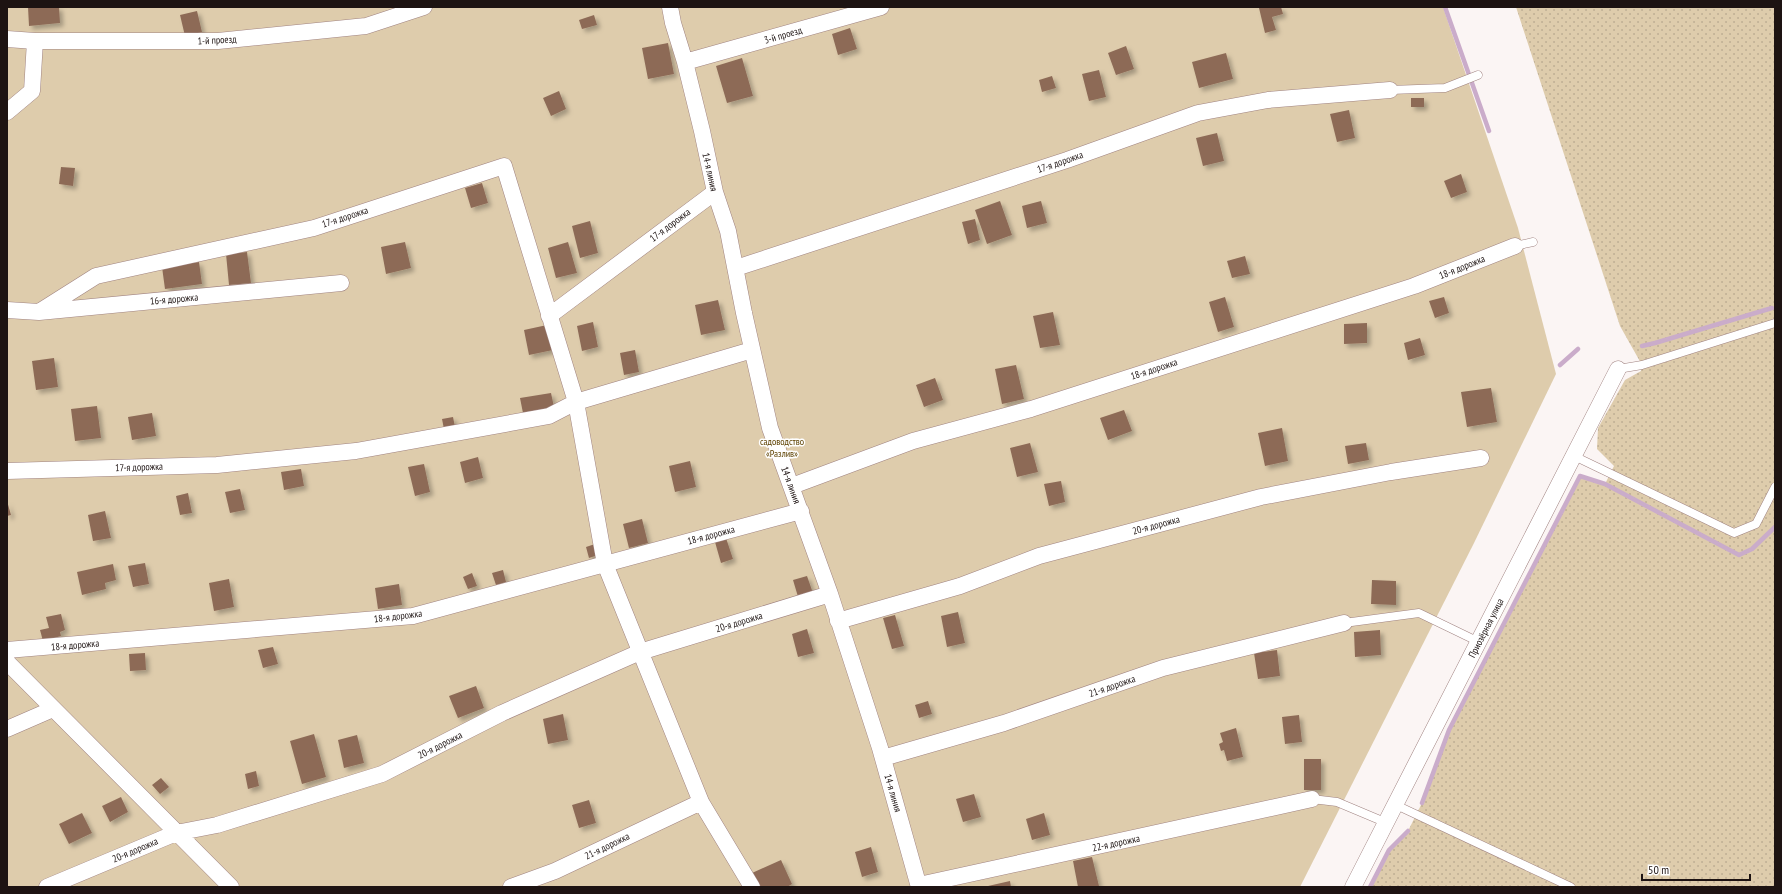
<svg xmlns="http://www.w3.org/2000/svg" width="1782" height="894" font-family="'PT Sans Narrow',sans-serif">
<defs>
<pattern id="grass-dots" width="8" height="8" patternUnits="userSpaceOnUse"><rect width="8" height="8" fill="#deccac"/><path d="M2 2h.1M6 6h.1" fill="none" stroke="#beae93" stroke-width="1.8" stroke-linecap="round"/></pattern>
<filter id="shadow"><feDropShadow dx="3.5" dy="3.5" stdDeviation="2" flood-color="#0004"/></filter>
</defs>
<rect width="100%" height="100%" fill="#fbf5f4"/>
<path fill="url(#grass-dots)" d="M1516 7H1775V887H1370L1389 850 1408 831 1422 803 1449 730 1580 476 1605 484 1614 466 1597 449 1598 428 1625 380 1641 371 1642 365 1620 326Z"/>
<path fill="#deccac" d="M7 7H1443L1518 228 1556 374 1474 543 1300 887H7Z"/>
<g fill="none" stroke-linecap="round" stroke-linejoin="round">
<path stroke="#caacca" stroke-width="4.5" d="M1445 7 1489 131
M1642 346 1655 343 1772 308
M1560 365 1578 349
M1422 803 1449 730 1580 476 1605 484 1739 555 1752 549 1775 527
M1370 887 1389 850 1408 831"/>
</g>
<path fill="#8d6b57" filter="url(#shadow)" d="M28 7H59L60 23 29 26Z
M1263 7H1281L1283 14 1272 17 1276 30 1265 33 1259 8Z
M197 11 202 32 185 36 180 15Z
M594 15 597 25 582 29 579 20Z
M850 28 857 49 838 55 832 34Z
M668 43 674 74 648 79 642 48Z
M1126 46 1134 69 1116 75 1108 53Z
M1226 53 1233 79 1199 88 1192 62Z
M742 58 753 96 727 103 716 66Z
M1099 70 1106 97 1089 101 1082 74Z
M1052 76 1056 88 1042 92 1039 80Z
M559 91 566 109 551 116 543 98Z
M1411 98H1424V107H1411Z
M1349 110 1355 138 1337 142 1330 114Z
M1217 133 1224 161 1203 166 1196 138Z
M61 167 75 168 73 186 59 184Z
M1461 174 1467 192 1451 198 1444 181Z
M482 183 488 203 471 208 465 188Z
M1000 201 1012 235 987 244 975 210Z
M1041 201 1047 223 1027 228 1022 206Z
M975 219 980 240 968 244 962 222Z
M590 221 598 253 580 258 572 226Z
M405 242 411 268 386 274 381 247Z
M568 242 577 273 556 278 548 248Z
M247 252 251 283 229 285 226 254Z
M1245 256 1250 274 1232 278 1227 261Z
M199 262 202 284 165 289 162 267Z
M1225 297 1234 327 1218 332 1209 302Z
M1444 297 1449 313 1435 318 1429 301Z
M718 300 725 330 701 335 695 305Z
M1053 312 1060 345 1040 348 1033 316Z
M593 322 598 347 582 351 577 326Z
M1367 323V343L1344 344V324Z
M547 325 553 350 529 355 524 330Z
M1420 338 1425 355 1408 360 1404 343Z
M635 350 639 372 624 375 620 353Z
M54 358 58 387 36 390 32 361Z
M1016 365 1024 399 1002 404 995 369Z
M935 378 943 400 924 407 916 385Z
M1491 388 1497 422 1467 427 1461 392Z
M551 393 554 407 523 413 520 398Z
M97 406 101 438 75 441 71 409Z
M1124 410 1132 431 1108 440 1100 418Z
M152 413 156 436 132 440 128 417Z
M453 417 456 432 445 434 442 419Z
M1282 428 1288 461 1265 466 1258 433Z
M1030 443 1038 472 1017 477 1010 448Z
M1366 443 1369 460 1348 464 1345 446Z
M478 457 483 478 465 483 460 462Z
M690 461 696 487 675 492 669 466Z
M424 464 430 492 415 496 408 467Z
M301 469 304 486 284 490 281 472Z
M1061 481 1065 502 1049 506 1044 484Z
M240 489 245 510 230 513 225 492Z
M188 493 192 513 180 515 176 496Z
M7 501 11 515 7 516Z
M105 511 111 538 93 541 88 515Z
M642 519 648 543 629 548 623 524Z
M726 538 733 559 721 563 715 542Z
M595 544 598 555 589 558 586 547Z
M145 563 149 584 133 587 128 566Z
M113 564 116 580 105 583 106 589 82 595 77 572Z
M503 570 506 582 496 585 492 573Z
M472 573 477 586 468 589 463 577Z
M807 576 814 596 799 600 793 580Z
M229 579 234 607 214 611 209 583Z
M1372 580 1396 581V605L1371 604Z
M399 584 402 605 378 609 375 588Z
M958 612 965 643 947 647 941 616Z
M61 614 65 630 60 632 61 636 43 641 40 630 49 628 46 617Z
M895 615 904 646 892 649 883 618Z
M807 629 814 653 798 657 792 634Z
M1380 630 1381 655 1355 657 1354 632Z
M273 647 278 664 263 668 258 650Z
M1277 650 1280 676 1258 679 1254 653Z
M145 653 146 670 130 671 129 654Z
M476 686 484 708 458 718 449 696Z
M928 701 932 714 919 718 915 705Z
M563 714 568 740 548 744 543 719Z
M1299 715 1302 742 1285 744 1282 717Z
M1236 728 1243 757 1227 761 1224 750 1221 751 1219 744 1223 742 1220 733Z
M314 734 326 777 302 784 290 741Z
M357 735 364 763 344 768 338 740Z
M1304 759H1321V790H1304Z
M256 771 259 786 248 789 245 774Z
M161 778 169 787 160 794 152 785Z
M974 794 981 817 963 822 956 799Z
M121 797 128 812 110 822 102 806Z
M589 800 596 823 579 828 572 805Z
M82 813 92 833 69 844 59 824Z
M1044 813 1050 835 1032 840 1026 819Z
M871 847 878 872 862 877 855 852Z
M1092 857 1099 886 1078 887 1073 861Z
M781 860 792 884 787 887H758L752 873Z
M1010 881 1011 887H988V886Z"/>
<g fill="none" stroke-linecap="round" stroke-linejoin="round">
<g stroke="#a08381" stroke-width="9">
<path id="service" d="M1390 90 1445 88 1478 75
M1515 246 1533 242
M1618 369 1642 365 1775 323
M1574 456 1734 533 1756 524 1775 487
M1344 623 1419 613 1479 642
M1312 799 1337 802 1387 823
M1396 805 1571 887"/>
</g>
<g stroke="#a08381" stroke-width="17">
<path id="minor" d="M670 7 673 23 685 62 702 131 715 192 728 231 744 313 770 428 830 594 880 748 919 887
M7 39 35 41H218L366 26 424 7
M685 62 881 7
M7 112 32 91 35 41
M736 268 1067 160 1198 113 1268 100 1390 90
M7 310 39 312 341 283
M39 312 96 276 314 228 504 166 576 402 605 564 701 802 752 887
M549 316 715 192
M7 471 217 465 356 451 549 416 576 402 752 350
M792 486 913 441 1031 409 1414 286 1515 246
M838 621 960 586 1039 556 1261 497 1391 472 1481 458
M7 650 413 616 801 511
M7 662 231 887
M7 729 53 709
M883 758 1004 723 1163 668 1344 623
M919 885 1312 799
M47 887 176 833 217 825 382 774 502 713 640 652 830 594
M511 887 555 871 701 802
M1353 887 1618 369"/>
</g>
<use href="#service" stroke="#fff" stroke-width="8"/>
<use href="#minor" stroke="#fff" stroke-width="16"/>
</g>
<g text-anchor="middle" dominant-baseline="central" stroke-width="3" stroke-linejoin="round" paint-order="stroke">
<g font-size="10" fill="#1d1312" stroke="#fff">
<text transform="translate(783 35) rotate(-16)">3-й проезд</text>
<text transform="translate(217 40) rotate(-3)">1-й проезд</text>
<text transform="translate(1060 162) rotate(-19)">17-я дорожка</text>
<text transform="translate(710 172) rotate(77)">14-я линия</text>
<text transform="translate(345 217) rotate(-18)">17-я дорожка</text>
<text transform="translate(670 225) rotate(-37)">17-я дорожка</text>
<text transform="translate(1462 267) rotate(-22)">18-я дорожка</text>
<text transform="translate(174 299) rotate(-5)">16-я дорожка</text>
<text transform="translate(1154 369) rotate(-18)">18-я дорожка</text>
<text transform="translate(139 467) rotate(-2)">17-я дорожка</text>
<text transform="translate(791 485) rotate(70)">14-я линия</text>
<text transform="translate(1156 525) rotate(-15)">20-я дорожка</text>
<text transform="translate(711 535) rotate(-15)">18-я дорожка</text>
<text transform="translate(398 616) rotate(-7)">18-я дорожка</text>
<text transform="translate(739 622) rotate(-17)">20-я дорожка</text>
<text transform="translate(1486 628) rotate(-63)">Приозёрная улица</text>
<text transform="translate(75 645) rotate(-5)">18-я дорожка</text>
<text transform="translate(1112 686) rotate(-19)">21-я дорожка</text>
<text transform="translate(440 745) rotate(-27)">20-я дорожка</text>
<text transform="translate(893 793) rotate(74)">14-я линия</text>
<text transform="translate(1116 843) rotate(-12)">22-я дорожка</text>
<text transform="translate(607 846) rotate(-26)">21-я дорожка</text>
<text transform="translate(135 850) rotate(-23)">20-я дорожка</text>
</g>
<g font-size="10" fill="#5d4100" stroke="#fff">
<text x="782" y="441">садоводство<tspan x="782" dy="12">«Разлив»</tspan></text>
</g>
</g>
<rect width="1782" height="894" fill="none" stroke="#1d1312" stroke-width="16"/>
<path d="M1642 874v6h108v-6" fill="none" stroke="#1d1312" stroke-width="2"/>
<text x="1648" y="874" font-size="12" fill="#1d1312" stroke="#ffffff" stroke-width="3" paint-order="stroke">50 m</text>
</svg>
